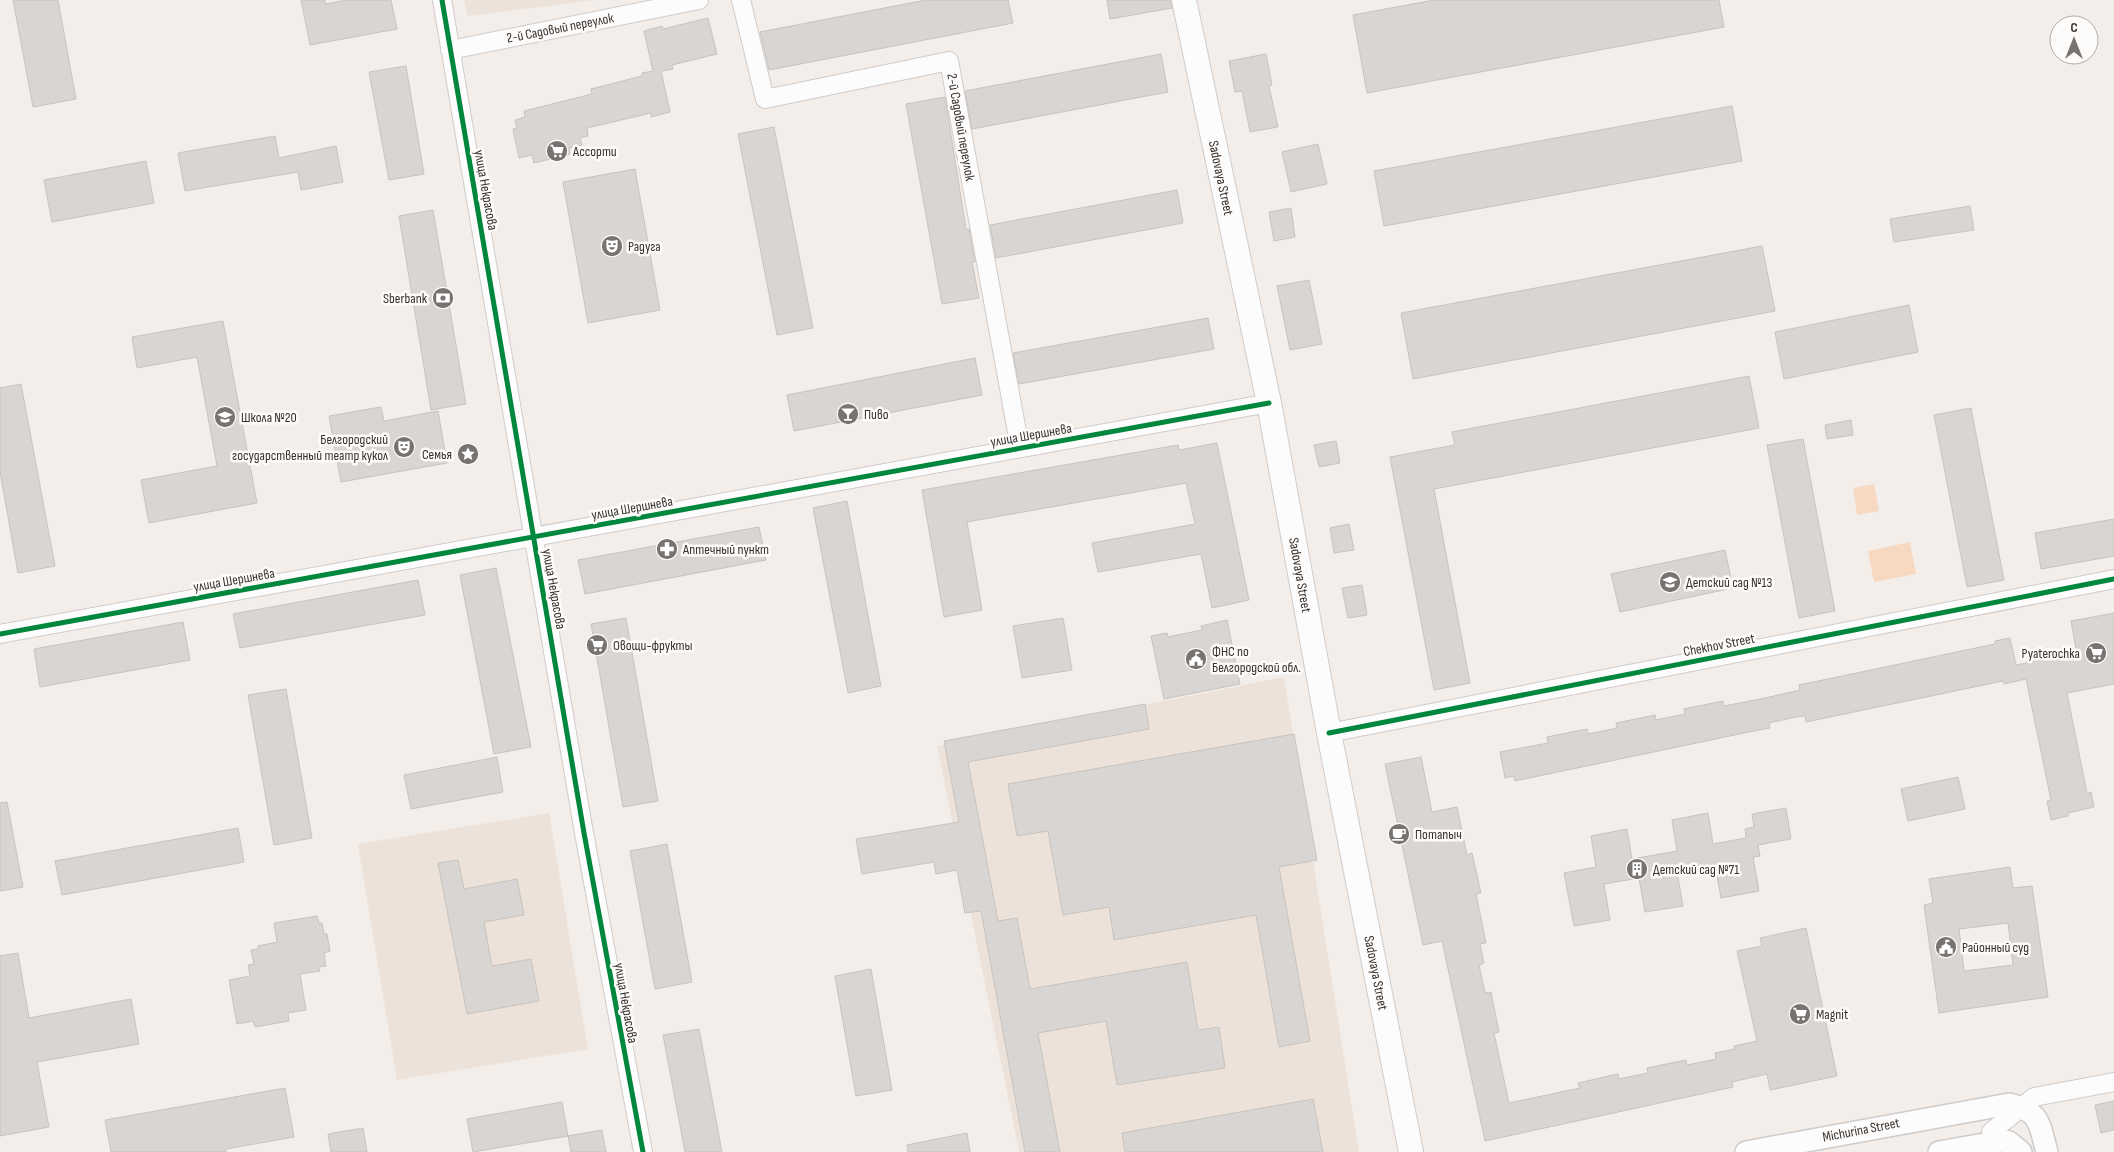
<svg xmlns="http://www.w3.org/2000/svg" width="2114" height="1152" font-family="'Sofia Sans Condensed',sans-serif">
<rect width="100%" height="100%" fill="#f4eeea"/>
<path fill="#ede2d9" d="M464 0H597L467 16Z
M1284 677 1359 1152H1019L937 746Z
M549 813 588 1049 397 1080 358 844Z"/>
<path fill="#f7d9c2" d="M1874 484 1879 511 1857 515 1853 488Z
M1910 542 1916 574 1874 582 1868 551Z"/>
<path fill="#d9d5d2" stroke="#c7c3bf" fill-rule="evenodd" d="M13 0H58L76 99 33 107Z
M301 0H325V4L347 0H391L397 29 310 45Z
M926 0H1008L1013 23 769 70 760 32Z
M1107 0H1171L1172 8 1110 19Z
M1434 0H1719L1724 27 1367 93 1353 15Z
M708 18 717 54 672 65 673 69 661 71 670 112 651 117V113L587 128 588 136 580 138 582 145 569 148 570 154 534 163 532 155 519 158 513 129 517 128 515 120 525 117 524 111 592 94 591 89 642 76V73L653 71 644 31 662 26 663 29Z
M1161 54 1168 92 972 129 965 91Z
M1266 54 1272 85 1269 86 1278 127 1250 132 1242 91 1235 92 1229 61Z
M406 66 424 174 389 180 369 72Z
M945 97 966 229H969L975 262H972L979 298 942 304 906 104Z
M1732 106 1742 161 1384 226 1374 171Z
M774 127 813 328 777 335 738 134Z
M275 136 279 158 336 146 343 182 301 190 298 172 185 191 178 153Z
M1318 144 1327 184 1291 192 1282 152Z
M146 161 154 203 52 222 44 180Z
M635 169 660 310 588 323 563 182Z
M1177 190 1183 223 996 258 990 225Z
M1970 206 1974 230 1894 242 1890 219Z
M1291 208 1295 237 1274 241 1269 212Z
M433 210 466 404 431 410 399 216Z
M1762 246 1775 311 1413 379 1401 313Z
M1309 280 1322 344 1290 350 1277 286Z
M1909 305 1918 352 1784 379 1775 332Z
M1208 318 1214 349 1019 384 1013 353Z
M223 321 257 503 149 523 141 480 217 466 197 357 137 368 132 337Z
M975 358 982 395 794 431 787 395Z
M1749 376 1759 428 1434 489 1470 683 1434 690 1390 457 1455 445 1452 432Z
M21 384 55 566 18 573 0 472V388Z
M381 407 384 421 438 411 447 463 341 482 329 416Z
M1971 408 2004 580 1967 587 1934 415Z
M1851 420 1853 435 1827 439 1825 425Z
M1803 439 1835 611 1799 618 1767 445Z
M1336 441 1340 463 1319 467 1314 445Z
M1217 443 1249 600 1212 608 1201 554 1098 572 1092 543 1195 524 1186 483 967 522 982 610 944 617 922 490 1178 445 1179 450Z
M847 501 881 686 848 693 813 508Z
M2114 519V556L2041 569 2035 533Z
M1349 524 1354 550 1334 553 1330 528Z
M759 527 766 560 585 594 578 560Z
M1725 550 1733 588 1620 612 1611 574Z
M496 568 531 747 494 754 460 575Z
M418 580 425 615 240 648 233 614Z
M1362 585 1367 615 1348 618 1342 588Z
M2114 613V684L2067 693 2087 793 2091 792 2094 807 2068 813V816L2051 820 2047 801 2051 800 2026 679 2004 684 2003 681 1806 722 1805 716 1796 717 1769 723 1770 728 1749 732 1515 781 1514 776 1505 778 1500 752 1548 743 1547 737 1587 729 1588 734 1617 728 1616 723 1655 715 1656 720 1685 714 1684 709 1723 701 1724 706 1765 698 1800 690 1799 685 1995 644V641L2010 638 2016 665 2046 659 2045 656 2076 649 2071 621Z
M626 618 658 801 623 807 591 624Z
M1063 618 1072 670 1022 678 1013 626Z
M1227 620 1240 684 1164 699 1151 636 1167 633 1168 637 1202 630 1201 626Z
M183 622 190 660 40 687 34 649Z
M286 689 312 838 274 845 248 695Z
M1145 704 1149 729 968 762 998 921 1017 918 1030 989 1187 962 1198 1030 1219 1027 1225 1068 1117 1085 1106 1021 1038 1033 1060 1152H1025L981 911 965 913 957 870 936 874 934 862 862 874 856 839 959 822 944 741Z
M1294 734 1317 860 1279 867 1310 1041 1279 1047 1256 915 1114 940 1109 907 1063 915 1048 831 1017 836 1008 784Z
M497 757 503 792 411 809 404 775Z
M1421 757 1432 812 1457 807 1467 855 1472 853 1481 893 1476 894 1486 943 1480 944 1484 963 1479 965 1485 993 1491 992 1499 1032 1494 1033 1509 1103 1580 1088 1578 1083 1618 1074 1619 1079 1648 1073 1647 1068 1686 1060 1687 1065 1716 1059 1715 1053 1735 1049 1734 1046 1757 1041 1737 951 1762 946 1760 938 1806 928 1837 1076 1770 1090 1767 1074 1732 1082 1733 1087 1485 1141 1442 941 1423 945 1385 764Z
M1958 777 1965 809 1908 821 1901 789Z
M7 802 23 887 0 891V803Z
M1786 808 1791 839 1758 845 1760 856 1753 857 1759 891 1721 898 1715 865 1677 872 1683 906 1645 912 1639 878 1604 884 1610 920 1574 926 1564 873 1596 867 1591 836 1627 829 1632 859 1677 851 1672 820 1708 813 1713 844 1746 838 1745 829 1754 827 1752 814Z
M238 828 244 862 62 895 55 861Z
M667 844 692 982 655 989 630 851Z
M458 860 464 889 517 879 524 915 484 922 492 966 531 959 539 1001 467 1014 438 863Z
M2010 867 2013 888 2032 886 2048 997 1939 1013 1924 905 1933 903 1929 879ZM2008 923 2013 965 1964 971 1959 929Z
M317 916 319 923H322L324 934H327L330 951 324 953 326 966 319 967 320 971 300 974 306 1010 288 1013 289 1021 255 1027 253 1021 237 1024 229 980 250 976 248 965 254 964 251 950 258 949V946L277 942 274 923Z
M18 953 29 1018 131 999 139 1044 37 1062 49 1127 0 1136V956Z
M871 969 892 1090 856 1096 835 976Z
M699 1029 722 1152H685L663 1035Z
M285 1088 294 1137 226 1149V1152H111L105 1120Z
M1313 1099 1323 1152H1125L1122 1133Z
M2114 1101V1130L2101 1133 2095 1105Z
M562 1102 568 1136 473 1152 467 1119Z
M363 1128 367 1152H331L328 1134Z
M602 1130 606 1152H571L568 1136Z
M967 1133 970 1152H908L907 1145Z"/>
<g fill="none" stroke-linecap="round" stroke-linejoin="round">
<g stroke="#cfcbc8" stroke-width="20">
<path id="minor" d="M442 0 584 833 643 1152
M741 0 765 99 949 61 1020 448
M450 50 699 0
M0 634 1269 403
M1329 733 2114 579
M1991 1132 2034 1097 2114 1082"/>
</g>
<g stroke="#cfcbc8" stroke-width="24">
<path id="tertiary" d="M1746 1152 2009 1104C2041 1111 2039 1124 2047 1152
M1939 1152 2001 1141 2009 1142 2021 1152"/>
</g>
<g stroke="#cfcbc8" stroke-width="26">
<path id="secondary" d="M1184 0 1269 403 1329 733 1411 1152"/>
</g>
<use href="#minor" stroke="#fdfcfc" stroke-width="18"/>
<use href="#tertiary" stroke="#fdfcfc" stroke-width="21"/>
<use href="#secondary" stroke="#fdfcfc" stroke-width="24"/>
<g stroke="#fefcfb" stroke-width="8">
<path id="cycleway" d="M442 0 584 833 643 1152
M0 634 1269 403
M1329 733 2114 579"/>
</g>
<use href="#cycleway" stroke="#00873e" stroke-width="5"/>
</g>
<defs>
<g id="supermarket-disc" transform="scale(1.125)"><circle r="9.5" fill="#787370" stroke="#fefcfb"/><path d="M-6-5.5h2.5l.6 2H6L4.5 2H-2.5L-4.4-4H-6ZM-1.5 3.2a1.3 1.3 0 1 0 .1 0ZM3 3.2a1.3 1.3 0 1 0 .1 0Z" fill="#fff"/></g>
<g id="theatre-disc" transform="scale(1.125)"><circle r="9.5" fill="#787370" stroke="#fefcfb"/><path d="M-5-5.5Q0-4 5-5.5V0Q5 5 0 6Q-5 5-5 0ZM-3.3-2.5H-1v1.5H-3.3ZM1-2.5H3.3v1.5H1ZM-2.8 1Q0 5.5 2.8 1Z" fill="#fff"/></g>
<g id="bank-disc" transform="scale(1.125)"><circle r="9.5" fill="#787370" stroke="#fefcfb"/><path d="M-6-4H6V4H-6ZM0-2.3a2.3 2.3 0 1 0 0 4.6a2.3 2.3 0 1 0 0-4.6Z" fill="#fff"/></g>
<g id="bar-disc" transform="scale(1.125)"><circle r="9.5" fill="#787370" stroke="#fefcfb"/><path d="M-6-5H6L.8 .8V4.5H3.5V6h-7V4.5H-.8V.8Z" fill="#fff"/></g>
<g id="school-disc" transform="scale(1.125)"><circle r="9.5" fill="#787370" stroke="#fefcfb"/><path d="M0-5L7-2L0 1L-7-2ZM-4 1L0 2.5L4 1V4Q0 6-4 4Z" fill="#fff"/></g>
<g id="sight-disc" transform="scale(1.125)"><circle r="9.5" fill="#787370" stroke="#fefcfb"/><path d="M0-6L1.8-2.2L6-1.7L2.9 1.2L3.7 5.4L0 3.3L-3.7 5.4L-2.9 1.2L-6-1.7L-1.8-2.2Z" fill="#fff"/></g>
<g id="pharmacy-disc" transform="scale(1.125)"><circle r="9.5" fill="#787370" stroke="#fefcfb"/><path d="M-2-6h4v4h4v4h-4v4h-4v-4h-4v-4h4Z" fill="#fff"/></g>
<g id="civic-disc" transform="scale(1.125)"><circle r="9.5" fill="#787370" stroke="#fefcfb"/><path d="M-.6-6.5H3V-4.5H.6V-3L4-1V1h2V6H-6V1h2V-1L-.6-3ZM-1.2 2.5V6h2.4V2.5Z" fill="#fff"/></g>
<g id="cafe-disc" transform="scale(1.125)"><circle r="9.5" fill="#787370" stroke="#fefcfb"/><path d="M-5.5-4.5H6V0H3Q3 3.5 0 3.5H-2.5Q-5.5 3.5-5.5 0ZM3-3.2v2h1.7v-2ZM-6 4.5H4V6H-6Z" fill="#fff"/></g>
<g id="building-disc" transform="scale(1.125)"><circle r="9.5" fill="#787370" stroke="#fefcfb"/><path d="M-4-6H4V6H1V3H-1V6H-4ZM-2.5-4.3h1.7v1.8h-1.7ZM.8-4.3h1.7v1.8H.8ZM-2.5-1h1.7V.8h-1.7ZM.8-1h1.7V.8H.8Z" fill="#fff"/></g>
</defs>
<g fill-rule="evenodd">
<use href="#supermarket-disc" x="557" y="151"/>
<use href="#theatre-disc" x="612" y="246"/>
<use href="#bank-disc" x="443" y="298"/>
<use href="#bar-disc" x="848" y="414"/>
<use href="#school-disc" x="225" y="417"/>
<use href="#theatre-disc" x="404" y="447"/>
<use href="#sight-disc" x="468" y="454"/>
<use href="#pharmacy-disc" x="667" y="549"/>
<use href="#school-disc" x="1670" y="582"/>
<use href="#supermarket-disc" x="597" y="645"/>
<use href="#supermarket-disc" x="2096" y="653"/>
<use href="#civic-disc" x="1196" y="659"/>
<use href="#cafe-disc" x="1399" y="834"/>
<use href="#building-disc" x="1637" y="869"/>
<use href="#civic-disc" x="1946" y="947"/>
<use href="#supermarket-disc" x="1800" y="1014"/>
</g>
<g text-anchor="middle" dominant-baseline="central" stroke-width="5" stroke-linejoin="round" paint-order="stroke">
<g font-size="14" fill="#35312e" stroke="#fefcfb">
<text transform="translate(560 28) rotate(-11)">2-й Садовый переулок</text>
<text transform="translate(961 127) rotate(80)">2-й Садовый переулок</text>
<text transform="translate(1221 178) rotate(78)">Sadovaya Street</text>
<text transform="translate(486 190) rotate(80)">улица Некрасова</text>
<text transform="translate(1031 435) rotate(-10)">улица Шершнева</text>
<text transform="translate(632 508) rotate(-10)">улица Шершнева</text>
<text transform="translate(1300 575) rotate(80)">Sadovaya Street</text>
<text transform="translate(234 580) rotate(-10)">улица Шершнева</text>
<text transform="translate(554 589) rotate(80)">улица Некрасова</text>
<text transform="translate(1719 645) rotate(-11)">Chekhov Street</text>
<text transform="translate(1376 973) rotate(79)">Sadovaya Street</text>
<text transform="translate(626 1003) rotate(80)">улица Некрасова</text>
<text transform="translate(1861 1130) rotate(-11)">Michurina Street</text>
</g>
<g font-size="14" fill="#35312e" stroke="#fefcfb" text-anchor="start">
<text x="573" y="151">Ассорти</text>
<text x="628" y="246">Радуга</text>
<text x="427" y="298" text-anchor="end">Sberbank</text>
<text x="864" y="414">Пиво</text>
<text x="241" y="417">Школа №20</text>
<text x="388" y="439" text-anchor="end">Белгородский<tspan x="388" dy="16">государственный театр кукол</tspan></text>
<text x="452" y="454" text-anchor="end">Семья</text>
<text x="683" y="549">Аптечный пункт</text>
<text x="1686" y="582">Детский сад №13</text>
<text x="613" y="645">Овощи-фрукты</text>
<text x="1212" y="651">ФНС по<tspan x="1212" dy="16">Белгородской обл.</tspan></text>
<text x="2080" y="653" text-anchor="end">Pyaterochka</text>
<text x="1415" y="834">Потапыч</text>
<text x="1653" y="869">Детский сад №71</text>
<text x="1962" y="947">Районный суд</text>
<text x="1816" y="1014">Magnit</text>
</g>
</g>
<g transform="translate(2074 40)"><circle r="24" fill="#fefcfb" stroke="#aeaba9"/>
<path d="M0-4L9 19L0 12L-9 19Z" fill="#787370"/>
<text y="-8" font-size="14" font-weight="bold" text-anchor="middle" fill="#35312e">С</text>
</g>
</svg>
